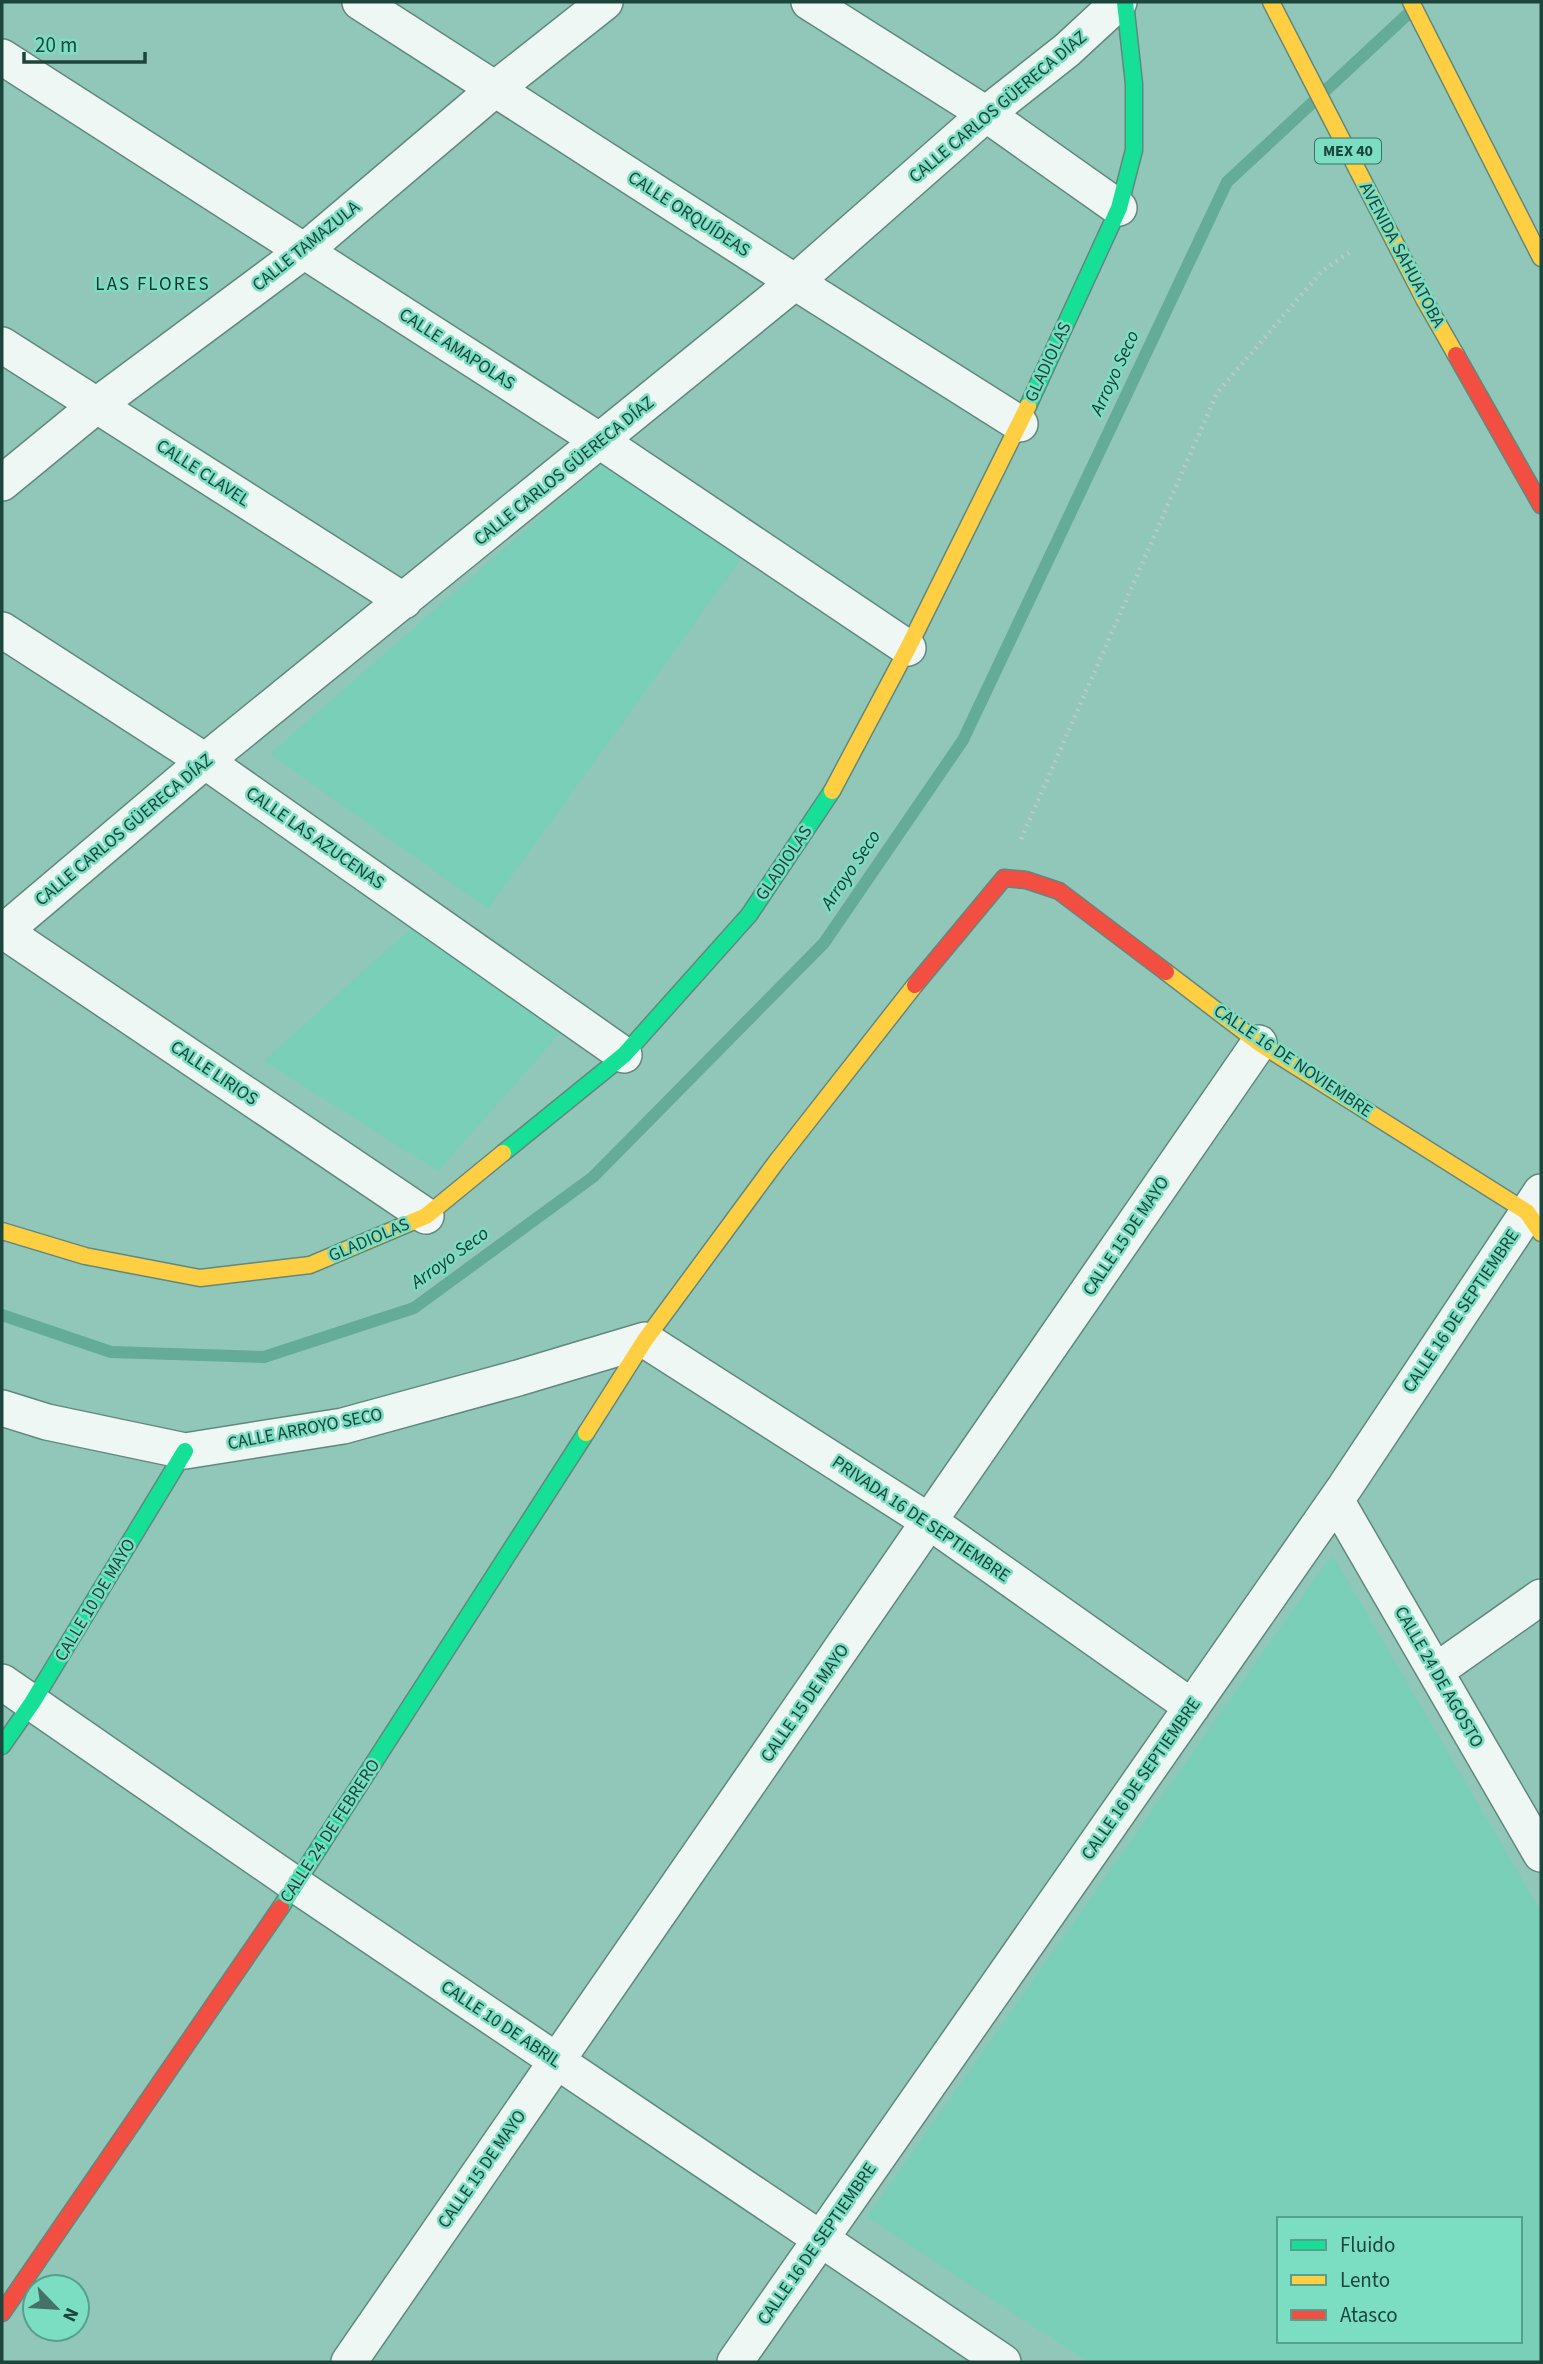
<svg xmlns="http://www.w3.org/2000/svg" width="1543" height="2364" font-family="'Source Sans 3',sans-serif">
<rect width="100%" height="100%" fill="#91c7b8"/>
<path fill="#79cfb8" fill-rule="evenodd" d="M600 465 743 556 488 909 270 754Z
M422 918 569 1023 438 1171 264 1061Z
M1332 1554 1541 1912V2362H1088L867 2217ZM1279 2219H1520V2341H1279Z"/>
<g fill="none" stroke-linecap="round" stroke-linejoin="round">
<path stroke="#64ab98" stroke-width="12" d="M2 1315 111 1352 264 1357 414 1308 593 1177 824 943 963 740 1227 182 1410 12"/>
<g stroke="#61887e" stroke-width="38">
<path id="street" d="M360 2 795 282 1020 424
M809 2 986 114 1119 208
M2 57 600 441 908 648
M2 345 404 601
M2 483 97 405 304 251 495 89 605 2
M2 630 205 761 624 1055
M2 930 426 1216
M2 933 205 761 795 282 986 114 1067 50 1119 2
M2 1408 47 1422 185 1451 343 1426 518 1378 645 1340 930 1522 1192 1707
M1336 1500 1541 1854
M1436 1671 1541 1597
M2 1682 296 1885 1003 2362
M349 2362 1259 1043
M735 2362 1345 1487 1541 1192"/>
</g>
<g stroke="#61887e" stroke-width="19">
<path id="fast" d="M1028 406 1119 208 1134 150V84L1125 2
M503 1153 624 1055 749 915 832 791
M2 1746 32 1703 185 1451
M281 1907 586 1433"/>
</g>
<g stroke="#61887e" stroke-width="19">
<path id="slow" d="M1271 2 1424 299 1456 355
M1411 2 1541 258
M832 791 908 648 1028 406
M1166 972 1259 1043 1527 1212 1541 1233
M2 1231 85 1256 200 1278 310 1265 426 1216 503 1153
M586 1433 645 1340 777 1161 915 985"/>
</g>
<g stroke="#61887e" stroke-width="19">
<path id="jam" d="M1456 355 1541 505
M915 985 1004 878 1026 880 1059 891 1166 972
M2 2313 281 1907"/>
</g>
<path stroke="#bacbc6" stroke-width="4.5" stroke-dasharray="2 5" stroke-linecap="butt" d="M1021 839 1217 393 1322 271 1350 252"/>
<use href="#street" stroke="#eef7f4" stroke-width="35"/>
<use href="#fast" stroke="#16e098" stroke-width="16"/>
<use href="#slow" stroke="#ffcf43" stroke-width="16"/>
<use href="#jam" stroke="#f24e42" stroke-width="16"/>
</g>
<g text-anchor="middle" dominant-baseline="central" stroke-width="5" stroke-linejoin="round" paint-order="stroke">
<rect fill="#7bddc2" stroke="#387364" stroke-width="2" x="1315" y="138.5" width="66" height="25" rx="5"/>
<g font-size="16" font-weight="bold" fill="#1c453b">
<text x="1348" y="151">MEX 40</text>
</g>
<g font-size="18" fill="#1c453b" stroke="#7bddc2">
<text transform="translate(998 107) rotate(-40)">CALLE CARLOS GÜERECA DÍAZ</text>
<text transform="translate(689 214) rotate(33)">CALLE ORQUÍDEAS</text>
<text transform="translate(306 246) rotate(-39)">CALLE TAMAZULA</text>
<text transform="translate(1402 255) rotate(62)">AVENIDA SAHUATOBA</text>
<text transform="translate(457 349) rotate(33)">CALLE AMAPOLAS</text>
<text transform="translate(1048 362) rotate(-65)">GLADIOLAS</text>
<text transform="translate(564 471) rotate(-39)">CALLE CARLOS GÜERECA DÍAZ</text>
<text transform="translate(203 473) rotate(33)">CALLE CLAVEL</text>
<text transform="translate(124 830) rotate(-40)">CALLE CARLOS GÜERECA DÍAZ</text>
<text transform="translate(315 838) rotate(35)">CALLE LAS AZUCENAS</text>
<text transform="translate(784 863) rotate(-56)">GLADIOLAS</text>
<text transform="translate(1293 1061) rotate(34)">CALLE 16 DE NOVIEMBRE</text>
<text transform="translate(214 1073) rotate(34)">CALLE LIRIOS</text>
<text transform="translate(1126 1236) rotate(-56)">CALLE 15 DE MAYO</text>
<text transform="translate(369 1240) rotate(-23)">GLADIOLAS</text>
<text transform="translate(1461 1311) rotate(-56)">CALLE 16 DE SEPTIEMBRE</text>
<text transform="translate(305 1429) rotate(-11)">CALLE ARROYO SECO</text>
<text transform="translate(921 1519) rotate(34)">PRIVADA 16 DE SEPTIEMBRE</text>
<text transform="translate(95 1600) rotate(-59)">CALLE 10 DE MAYO</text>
<text transform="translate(1439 1677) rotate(60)">CALLE 24 DE AGOSTO</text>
<text transform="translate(805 1703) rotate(-55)">CALLE 15 DE MAYO</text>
<text transform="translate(1141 1779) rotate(-55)">CALLE 16 DE SEPTIEMBRE</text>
<text transform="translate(330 1831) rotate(-57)">CALLE 24 DE FEBRERO</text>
<text transform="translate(501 2024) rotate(34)">CALLE 10 DE ABRIL</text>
<text transform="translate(482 2169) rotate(-55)">CALLE 15 DE MAYO</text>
<text transform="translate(817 2244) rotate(-55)">CALLE 16 DE SEPTIEMBRE</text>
</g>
<g font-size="19" letter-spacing="2" fill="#15342c" stroke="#7bddc2">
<text x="153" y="284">LAS FLORES</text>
</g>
<g font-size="19" font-style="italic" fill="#143930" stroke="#7bddc2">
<text transform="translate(1115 373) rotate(-65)">Arroyo Seco</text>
<text transform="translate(851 870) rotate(-56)">Arroyo Seco</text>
<text transform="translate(450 1258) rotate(-36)">Arroyo Seco</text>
</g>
</g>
<rect width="1543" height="2364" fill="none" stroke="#1c453b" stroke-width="7"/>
<rect x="1277" y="2217" width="245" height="126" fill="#7bddc2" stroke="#55a08c" stroke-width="2"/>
<rect x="1291" y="2240" width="35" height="10" fill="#16e098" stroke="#55a08c" stroke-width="2"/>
<text x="1340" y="2252" font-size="21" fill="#1c453b">Fluido</text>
<rect x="1291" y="2275" width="35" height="10" fill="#ffcf43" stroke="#55a08c" stroke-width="2"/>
<text x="1340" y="2287" font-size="21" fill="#1c453b">Lento</text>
<rect x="1291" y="2310" width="35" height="10" fill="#f24e42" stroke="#55a08c" stroke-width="2"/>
<text x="1340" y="2322" font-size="21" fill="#1c453b">Atasco</text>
<g transform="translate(56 2308) rotate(115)"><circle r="33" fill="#7bddc2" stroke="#55a08c" stroke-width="2"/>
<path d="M0-5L12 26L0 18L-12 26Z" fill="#457267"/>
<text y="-10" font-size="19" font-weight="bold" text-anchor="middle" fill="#1c453b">N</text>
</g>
<path d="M24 52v10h121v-10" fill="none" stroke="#1c453b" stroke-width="3.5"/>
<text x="35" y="52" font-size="21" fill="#1c453b" stroke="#7bddc2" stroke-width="5" paint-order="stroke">20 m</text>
</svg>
